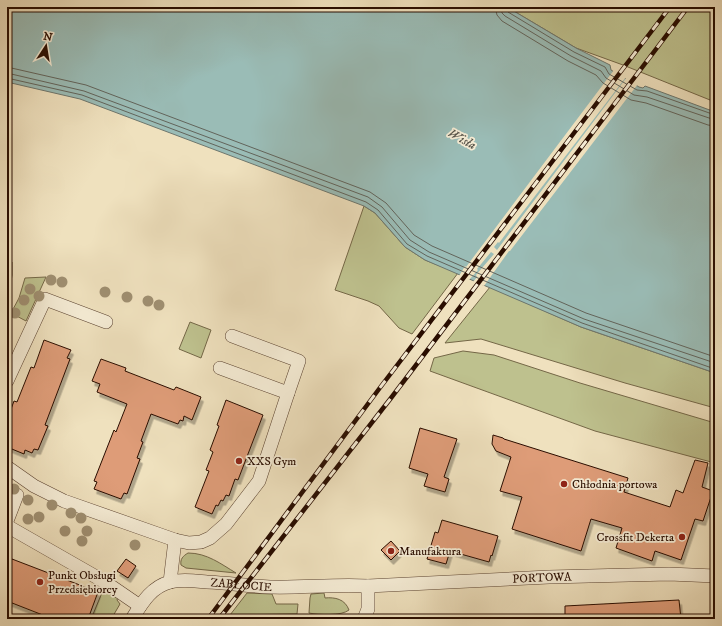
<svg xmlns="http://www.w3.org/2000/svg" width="722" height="626" font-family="'IM FELL DW Pica',serif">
<defs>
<filter id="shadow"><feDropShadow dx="2.5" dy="4.5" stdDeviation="0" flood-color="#0004"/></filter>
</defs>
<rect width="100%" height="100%" fill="#efe1be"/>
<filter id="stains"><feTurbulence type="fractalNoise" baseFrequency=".005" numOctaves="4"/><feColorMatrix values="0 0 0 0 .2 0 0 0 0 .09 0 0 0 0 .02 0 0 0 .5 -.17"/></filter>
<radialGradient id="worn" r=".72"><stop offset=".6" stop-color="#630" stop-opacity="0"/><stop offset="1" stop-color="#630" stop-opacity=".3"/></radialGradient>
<path fill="#bec18e" stroke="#746747" d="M507 7H715V102L623 65 576 48Z
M364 206 375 213 405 247 425 260 458 273 412 334 399 328 379 306 368 301 335 290Z
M7 260 12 262V275L11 282H7Z
M46 277 26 321 11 313 19 298 25 278Z
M490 287 581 327 715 373V408L625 383 481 339 445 343Z
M190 322 211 330 201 358 179 349Z
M463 351 494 355 580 383 715 423V463L595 431 430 371 434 358Z
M188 553C207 553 221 564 236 573L186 568 181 565C180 559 183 556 188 553Z
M104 588 118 597 117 600 120 604 113 616 108 617 107 619H91Z
M247 593 272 594 276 604H298L297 614 230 615Z
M324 593 325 598C335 597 345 599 349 610 342 616 318 615 309 613L310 598 311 594Z"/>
<path fill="#9abcb6" stroke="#6d766d" d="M7 7H507L576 48 610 65 611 70 639 87 643 88 645 86 715 112V373L581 327 425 260 405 247 375 213 364 206 80 99 7 82Z"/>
<path fill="#efe1be" d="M614 70 626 77 499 243 498 242 494 247 497 250 627 77 638 84 510 251H509L484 286 473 282 477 277 476 275 494 254 491 252 477 269 478 270 469 280 459 276 465 266 466 267Z"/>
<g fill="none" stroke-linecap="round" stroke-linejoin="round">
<path stroke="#62645b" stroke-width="1" d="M495 7 497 15 502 21 568 61 596 75 603 83 631 100 646 103 708 125 715 126
M501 7 502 13 505 16 571 56 601 71 606 78 634 95 647 97 715 120
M506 7 508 12 574 52 605 67 609 74 637 90 647 91 715 115
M7 67 86 85 370 192 386 203 414 235 432 246 586 313 715 357
M7 73 84 91 368 197 382 207 410 240 429 252 584 319 715 363
M7 78 82 95 366 202 378 210 407 244 427 256 582 323 715 369"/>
</g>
<path fill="#de9c78" stroke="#290d00" filter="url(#shadow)" d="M44 340 71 350 67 358 70 359 45 425 48 426 38 450 34 449 32 453 25 450 24 454 7 447V420L14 401 17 402 31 367 34 368Z
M101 359 126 368 125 371 174 390 176 387 201 397 192 420 184 416 183 421 180 420 178 424 151 414 141 441 143 442 137 458 140 459 127 494 124 493 121 499 94 489 97 482 94 481 114 430 116 432 127 404 97 392 100 384 92 381Z
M226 400 263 415 238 480 235 479 229 496 226 495 223 501 221 500 218 506 216 505 212 514 195 507 209 471 206 470 213 452 210 450 219 426 217 425Z
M420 428 457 439 444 477 449 479 445 492 424 486 428 474 409 468Z
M493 435 503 438 504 439 628 478 624 492 670 507 676 490 683 493 695 460 708 463 702 487 713 491 703 521 695 519 681 560 655 551 652 561 616 548 622 528 591 519 581 551 512 529 522 497 500 491 511 457 496 451 492 444Z
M442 520 498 536 492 556 491 555 489 562 450 551 446 564 427 559 435 532 438 533Z
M391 541 400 551 391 560 381 550Z
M12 559 98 592 88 619H53L7 601V572Z
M126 559 136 566 128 578 117 571Z
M679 600 681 619H565V606Z"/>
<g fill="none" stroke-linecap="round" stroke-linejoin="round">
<g stroke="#5a4230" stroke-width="14">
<g id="street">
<path d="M232 336 299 361 288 393"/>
<path d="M7 381 45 299 106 322"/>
<path d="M7 467 34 486 64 501 175 540 189 543 201 542 210 538 226 524 259 481 288 393 220 368"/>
<path d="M7 525V521L17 495"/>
<path d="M7 526 105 582 140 606"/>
<path d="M170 582 175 540"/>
<path id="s1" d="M132 619C142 603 151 587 170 582 182 579 195 581 207 582 228 583 249 586 270 587 303 588 335 584 368 586L549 577 669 574 715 576"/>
<path d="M364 619 368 609V586"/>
</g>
</g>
<use href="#street" stroke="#f5ecd5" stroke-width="13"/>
<g stroke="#290d00" stroke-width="4.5">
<path id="rail" d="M208 619 379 389 670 7
M219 619 391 398 688 7"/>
</g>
<use href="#rail" stroke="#f5ecd5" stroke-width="3" stroke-dasharray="9" stroke-linecap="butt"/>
</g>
<g fill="#9f8f71">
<circle cx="51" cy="280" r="5.5"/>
<circle cx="62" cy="282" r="5.5"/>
<circle cx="30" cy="289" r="5.5"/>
<circle cx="105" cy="292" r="5.5"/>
<circle cx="39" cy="296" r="5.5"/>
<circle cx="127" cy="297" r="5.5"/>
<circle cx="24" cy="300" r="5.5"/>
<circle cx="148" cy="301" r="5.5"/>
<circle cx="159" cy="305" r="5.5"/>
<circle cx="15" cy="313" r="5.5"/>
<circle cx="14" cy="489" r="5.5"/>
<circle cx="28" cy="500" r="5.5"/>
<circle cx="52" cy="505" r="5.5"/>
<circle cx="71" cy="513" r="5.5"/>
<circle cx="39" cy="517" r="5.5"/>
<circle cx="81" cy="518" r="5.5"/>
<circle cx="28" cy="519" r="5.5"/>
<circle cx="65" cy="531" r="5.5"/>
<circle cx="87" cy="531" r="5.5"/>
<circle cx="82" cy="541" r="5.5"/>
<circle cx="135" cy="545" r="5.5"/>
</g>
<g fill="#8f2418" stroke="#f5ecd5" stroke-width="1.5">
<circle cx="239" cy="461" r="4"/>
<circle cx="564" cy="484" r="4"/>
<circle cx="682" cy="537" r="4"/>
<circle cx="391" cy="551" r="4"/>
<circle cx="40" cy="582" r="4"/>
</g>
<g text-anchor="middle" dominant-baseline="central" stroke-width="3.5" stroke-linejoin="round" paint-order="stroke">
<g font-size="12" fill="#290d00" stroke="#f5ecd5" text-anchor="start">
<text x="247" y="461">XXS Gym</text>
<text x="572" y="484">Chłodnia portowa</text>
<text x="674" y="537" text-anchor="end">Crossfit Dekerta</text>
<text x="399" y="551">Manufaktura</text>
<text x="48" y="575">Punkt Obsługi<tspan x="48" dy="14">Przedsiębiorcy</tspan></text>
</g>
<g font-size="12" fill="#290d00" stroke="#f5ecd5">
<text stroke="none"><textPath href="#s1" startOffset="427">PORTOWA</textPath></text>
<text stroke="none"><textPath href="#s1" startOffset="126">ZABŁOCIE</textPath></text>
</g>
<g font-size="13" font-style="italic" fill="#565349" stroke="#f5ecd5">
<text transform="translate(462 139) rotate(28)">Wisła</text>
</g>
</g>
<rect width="722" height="626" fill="none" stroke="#efe1be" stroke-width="24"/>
<rect x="8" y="8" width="706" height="610" fill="none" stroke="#290d00" stroke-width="2"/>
<rect x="12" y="12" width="698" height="602" fill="none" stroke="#290d00"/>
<g transform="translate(46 46) rotate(12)" stroke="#f5ecd5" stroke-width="3" paint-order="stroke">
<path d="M0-3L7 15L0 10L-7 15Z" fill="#290d00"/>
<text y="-6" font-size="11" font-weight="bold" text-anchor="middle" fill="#290d00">N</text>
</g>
<rect width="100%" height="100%" filter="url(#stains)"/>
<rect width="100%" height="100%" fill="url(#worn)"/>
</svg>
